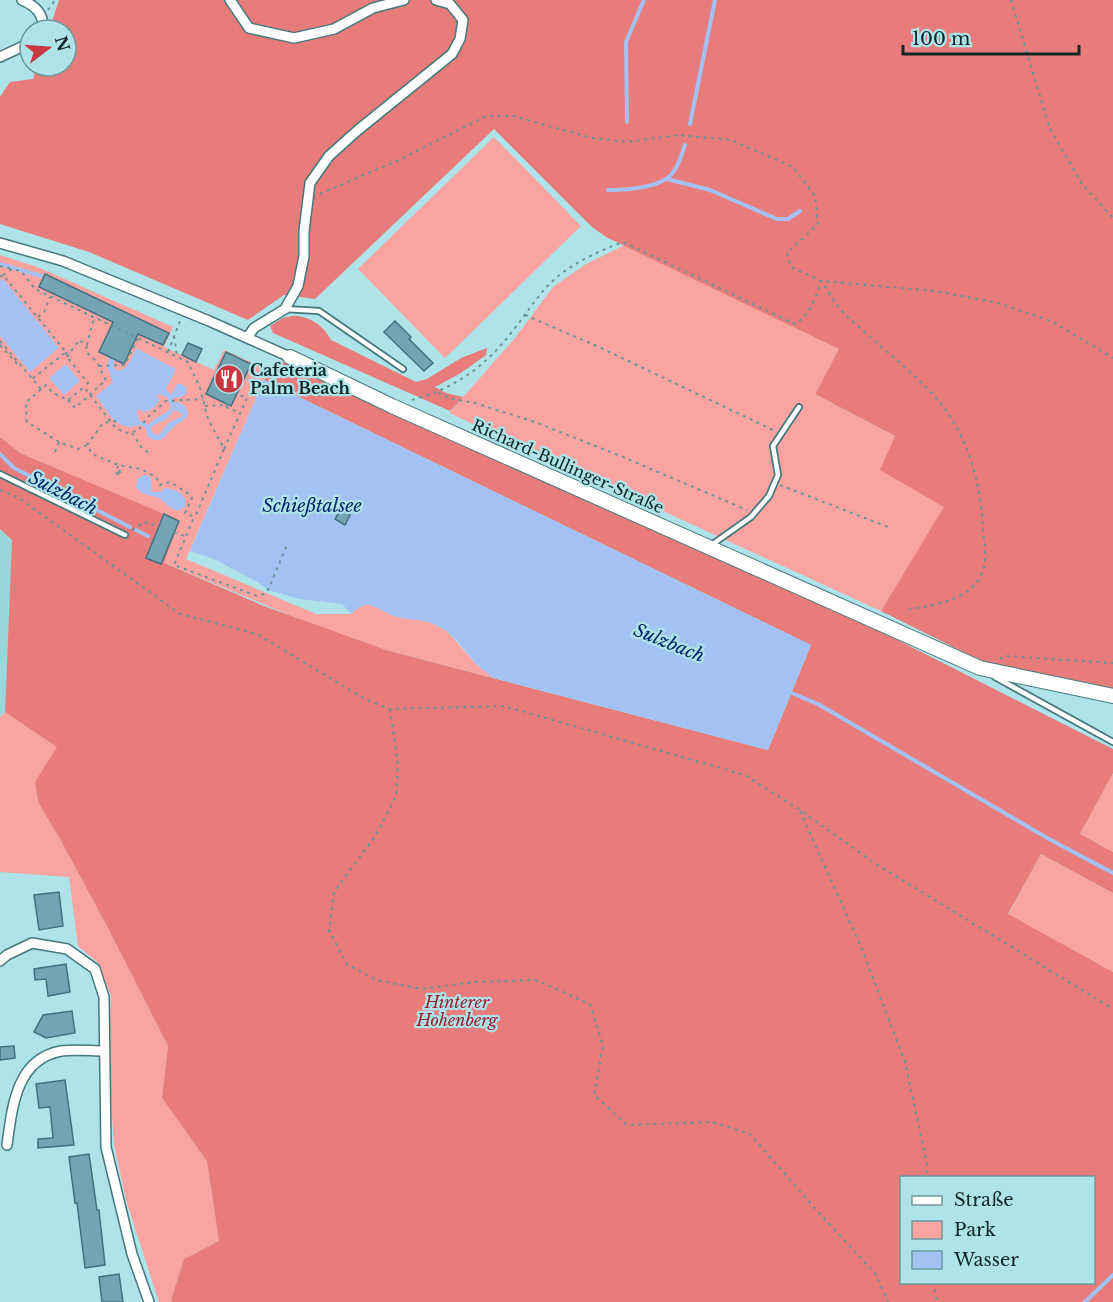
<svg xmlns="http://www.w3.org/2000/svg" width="1113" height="1302" font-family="'Libre Baskerville',serif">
<rect width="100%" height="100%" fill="#aee4e9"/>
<path fill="#98d8dd" d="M0 529 12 540 5 712 0 717Z"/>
<path fill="#faa4a1" d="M494 137 581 226 445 358 358 269Z
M625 245 839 349 815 394 895 436 881 470 945 507 881 611 449 413 515 338 553 287 586 264Z
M0 255 40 268 173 327 164 347 214 370 224 350 273 372 264 380 186 559 316 614H351L363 604 373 605 391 615 402 618 426 620 447 631 478 666 494 678 386 650 304 621 164 563 179 521 20 453 0 437Z
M5 712 58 747 35 782 38 802 60 839 108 928 168 1046 162 1098 207 1161 219 1241 184 1259 171 1300 173 1302H159L126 1200 114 1144 108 1055 111 996 98 963 78 946 69 877 0 872V717Z
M1113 773V852L1080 834Z
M1041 854 1113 893V972L1008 915Z"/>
<path fill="#e77c7a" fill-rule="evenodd" d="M59 0H1113V688L981 661 881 611 944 507 880 470 895 436 815 394 839 349 606 237 592 227 494 129 315 299 284 295 248 320 89 252 0 224V97L10 82 33 79 37 66H66V30H49Z
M292 316C308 315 324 325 331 340L416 382 427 379 461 358 487 348 486 355 461 373 435 387 446 393 463 397 450 411 273 333 270 326 283 318Z
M287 359 872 627 1113 749V773L1080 834 1113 852V893L1041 854 1008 914 1113 972V1302H173L171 1300 184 1259 219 1241 207 1161 162 1098 168 1046 108 928 60 839 38 802 35 782 57 747 5 712 12 540 0 529V437L20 453 164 514 146 557 160 564 179 521 164 563 264 606 386 650 768 750 811 645 264 380ZM902 1178H1094V1282H902Z"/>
<path fill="#a4c1f4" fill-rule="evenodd" d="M3 279 59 348 30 372 0 336V281Z
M136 348 176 369 166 389 171 395 177 384H182L186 387 187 393 182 397 173 398 174 403 178 402 185 406 188 412 187 417C183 422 179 422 175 426 164 434 165 446 148 437L145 427 140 425C116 433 109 412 96 396L113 382 107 367 109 357 115 359 113 367 119 371C129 368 132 356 136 348ZM159 394 167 397 171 408C164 416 155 416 149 425L139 420 137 411 141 409 142 412C151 411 156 407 160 399L156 397ZM174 410 181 413 182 416 168 423 159 435 154 434 152 431V426L167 419Z
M66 364 80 381 64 395 49 378Z
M264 380 811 645 768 750 494 678C488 673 481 669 476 663 463 649 454 633 436 625 422 618 406 621 392 615 374 608 369 597 351 614L342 604 299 599 268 590 259 583 214 559 190 551Z
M145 475 151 477 152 492H161L164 488C170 488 174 491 180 492L185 499V507C181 509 180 511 176 510 170 509 165 502 160 499 153 494 143 497 136 487L138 478Z"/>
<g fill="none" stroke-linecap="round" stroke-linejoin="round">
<path stroke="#a4c1f4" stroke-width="4" d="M627 122 626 42 644 0
M690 124 715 0
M667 179 710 190 777 219H788L800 211
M608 190C626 190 664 188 674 171 679 164 682 153 685 145
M0 264 41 276
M0 454 14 468 130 527
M136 530 148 536
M787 691 818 704 1049 839 1113 873
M1085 1302 1113 1275"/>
</g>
<path fill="#74a3b4" stroke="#42707f" stroke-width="1.5" d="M45 274 169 333 163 345 138 334 124 364 99 352 113 322 39 287Z
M395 321 411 337 409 339 433 363 424 371 384 332Z
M188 343 202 349 196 362 182 355Z
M226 352 251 364 231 406 206 394Z
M341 509 350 515 345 525 335 519Z
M164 514 179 521 161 564 146 558Z
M59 892 63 926 39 930 34 895Z
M66 964 70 992 48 996 46 979 35 980 34 969Z
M72 1011 75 1033 46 1038 34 1032 43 1015Z
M14 1046 15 1058 0 1060V1047Z
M65 1080 74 1145 38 1148V1139L53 1138 50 1107 39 1108 36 1084Z
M89 1154 97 1210H99L105 1265 85 1268 77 1203H75L69 1157Z
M119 1274 123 1302H102L99 1277Z"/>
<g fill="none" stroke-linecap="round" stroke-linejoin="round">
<g stroke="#44787c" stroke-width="8">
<path id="lane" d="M285 309 319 311 403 369
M0 474 125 535
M710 546 751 517 769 496 778 475 773 446 799 407
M995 677 1113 742"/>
</g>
<g stroke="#44787c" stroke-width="12">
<path id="street" d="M22 0C36 6 44 14 43 30
M230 0 249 28 294 38 334 29 373 8 404 0
M0 57 30 43
M0 243 63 261 209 321 290 357
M247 338 254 328 285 309 298 286 304 256V231L310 183 329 156 358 130 452 54 460 39 463 20 450 4 436 0
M0 961 7 955 32 943 67 949 95 969 104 997 106 1147 132 1254 149 1302
M7 1145C12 1108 16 1059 61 1051 75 1049 90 1051 104 1051"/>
</g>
<g stroke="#44787c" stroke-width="16">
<path id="secondary" d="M290 357 392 406 980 668 1113 696"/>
</g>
<path stroke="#6c9498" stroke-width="2" stroke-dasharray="3 4.5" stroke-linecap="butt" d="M1011 0 1050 129 1082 184 1113 218
M48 10 55 0
M320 194 401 159 486 116H513L592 138 626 142 679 135 731 140 793 167 815 196 818 224 787 253 791 267 821 281 935 291 998 303 1051 321 1113 358
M0 266 12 269
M3 275 12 269 21 271 35 289 188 362 200 388 208 419 224 449 195 517
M0 277 3 275 66 352 32 379
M525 315 599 347 775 431
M38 317 44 312 50 297
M174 336 177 356
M0 341 41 389
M0 345 20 367
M66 352 67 357 88 383 84 387
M168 352 180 321
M67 357 79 340 87 345 94 317
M99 366 125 365 138 338
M438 393 453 399 475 403 535 422 623 457 747 510
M68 400 75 408 106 380C103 375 101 372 99 366 96 357 84 357 87 345
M412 400C458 387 486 366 515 328 530 309 542 288 562 273 581 259 602 250 623 242L795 324C811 314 815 299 821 281 828 290 834 302 842 311 875 345 920 374 947 412 971 446 981 488 983 529 984 539 986 550 985 561 981 599 938 604 907 610
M205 406 223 405 226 407 227 404
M226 407 240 413
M116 421 103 423 87 445 92 454 118 465 141 469 156 477 160 485 170 482 189 494 192 498 185 513 194 517 174 565 257 596 264 594 268 590 287 545
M132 433 142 448 149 453
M59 442 27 422C25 415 28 410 25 403L46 385 53 393 68 400 84 387 115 427 125 433 138 431 147 418 166 401 203 399
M224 449 247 398 237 394
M55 452 59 442 78 449 87 445
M118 473 120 471 119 475 116 472 119 470 121 474 119 475 116 473 118 466
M780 485 888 527
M0 490 19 498 180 614 257 634 365 699 390 709 504 706 745 775 800 810 876 864 1113 1009
M132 530 144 522 159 526
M174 532 186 537
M1000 659 1005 656 1113 663
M390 709 398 765 396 796 376 835 334 892 329 931 347 964 376 980 422 989 474 982 536 980 590 1004 603 1046 594 1095 627 1125 712 1122 750 1134 819 1213 875 1273 888 1302
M800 811 861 947 905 1062 927 1164V1178
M934 1282 937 1302"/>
<use href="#lane" stroke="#fff" stroke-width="4.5"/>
<use href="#street" stroke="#fff" stroke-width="9"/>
<use href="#secondary" stroke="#fff" stroke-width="14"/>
</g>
<defs>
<g id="restaurant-disc" transform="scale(1.5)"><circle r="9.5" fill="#c83841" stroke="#aee4e9"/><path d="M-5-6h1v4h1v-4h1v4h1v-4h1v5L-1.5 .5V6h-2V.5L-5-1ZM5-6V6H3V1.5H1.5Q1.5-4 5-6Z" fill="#fff"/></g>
</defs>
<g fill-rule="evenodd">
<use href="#restaurant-disc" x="229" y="379"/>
</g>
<g text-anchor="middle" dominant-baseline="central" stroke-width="4.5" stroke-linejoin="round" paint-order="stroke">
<g font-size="16" font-weight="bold" fill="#0f2526" stroke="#aee4e9" text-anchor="start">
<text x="250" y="370">Cafeteria<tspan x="250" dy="18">Palm Beach</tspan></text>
</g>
<g font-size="16" fill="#0f2526" stroke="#aee4e9">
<text transform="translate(568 466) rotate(24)">Richard-Bullinger-Straße</text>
</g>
<g font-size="16" font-style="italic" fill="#9b1a28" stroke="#aee4e9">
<text x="457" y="1002">Hinterer<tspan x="457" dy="18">Hohenberg</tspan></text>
</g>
<g font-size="18" font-style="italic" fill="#002168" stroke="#aee4e9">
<text transform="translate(63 493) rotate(27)">Sulzbach</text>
<text x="312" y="506">Schießtalsee</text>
<text transform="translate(669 643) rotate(22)">Sulzbach</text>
</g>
</g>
<rect x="900" y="1176" width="195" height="108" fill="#aee4e9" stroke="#6e989b" stroke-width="1.5"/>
<rect x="912" y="1196" width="30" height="9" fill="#ffffff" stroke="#6e989b" stroke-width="1.5"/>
<text x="954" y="1206" font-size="18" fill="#0f2526">Straße</text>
<rect x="912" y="1221" width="30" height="18" fill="#faa4a1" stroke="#6e989b" stroke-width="1.5"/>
<text x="954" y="1236" font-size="18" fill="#0f2526">Park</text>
<rect x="912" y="1251" width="30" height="18" fill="#a4c1f4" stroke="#6e989b" stroke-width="1.5"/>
<text x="954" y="1266" font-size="18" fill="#0f2526">Wasser</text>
<g transform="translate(48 48) rotate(73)"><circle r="28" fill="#aee4e9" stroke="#6e989b" stroke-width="1.5"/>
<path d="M0-4.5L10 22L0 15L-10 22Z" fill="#c83841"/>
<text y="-9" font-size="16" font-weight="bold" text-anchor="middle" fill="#0f2526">N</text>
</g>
<path d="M903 45v9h176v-9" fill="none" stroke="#0f2526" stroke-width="3"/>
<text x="912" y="45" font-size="18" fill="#0f2526" stroke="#aee4e9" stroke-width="4.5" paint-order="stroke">100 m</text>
</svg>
